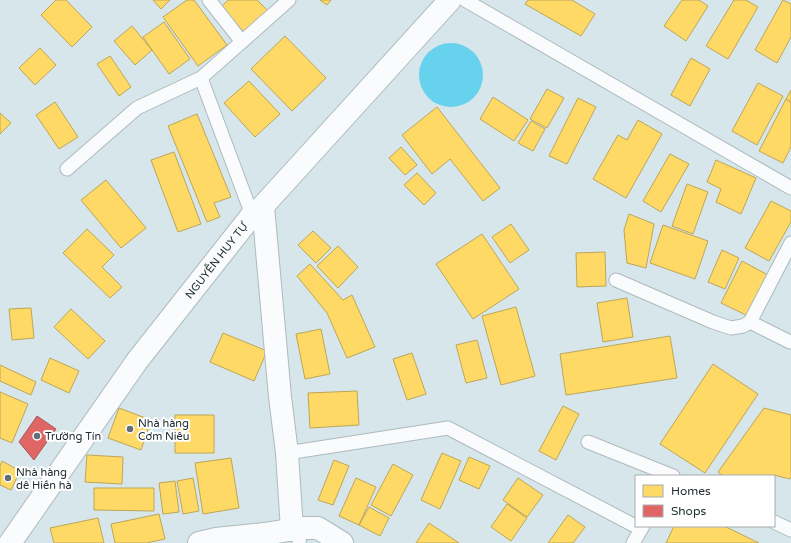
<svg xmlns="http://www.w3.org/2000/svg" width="791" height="543" font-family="'Varela Round',sans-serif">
<rect width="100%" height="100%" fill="#d6e6eb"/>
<path fill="#66d2ed" d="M419 75a32 32 0 1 1 64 0a32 32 0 1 1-64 0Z"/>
<path fill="#ffd966" stroke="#bda656" d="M56 0H66L92 27 72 47 41 15Z
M153 0H170L161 9Z
M187 0H194L227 45 198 66 163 17Z
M228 0H257L268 11 244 32 221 7Z
M320 0H331L327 5Z
M528 0H572L595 14 581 36 525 4Z
M682 0H699L708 6 686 41 664 26Z
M734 0H746L758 7 728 59 706 46Z
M783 0 791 4V37L777 63 755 50Z
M164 22 190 59 169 74 143 37Z
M132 26 152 50 135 65 114 41Z
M285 36 326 78 292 111 251 69Z
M40 48 56 65 35 85 19 68Z
M110 56 131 87 119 96 97 64Z
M691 58 710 69 690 106 671 95Z
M249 81 280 114 255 137 224 103Z
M758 83 783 96 757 145 732 131Z
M547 89 564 98 547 128 530 119Z
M791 90V102L786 99Z
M493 97 528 120 514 141 480 119Z
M578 98 596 107 567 164 549 156Z
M786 99 791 102V147L783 163 759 151Z
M55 102 78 137 59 149 36 115Z
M437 107 500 188 483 201 450 159 432 174 402 135Z
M0 113 11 123 0 134Z
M197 114 231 197 214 203 220 217 207 222 168 126Z
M638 120 662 134 626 198 593 179 618 135 627 140Z
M531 121 545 129 533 151 518 143Z
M401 147 417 165 405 175 389 158Z
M174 152 201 224 178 232 151 160Z
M670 154 689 164 661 212 643 201Z
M716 160 756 178 741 214 716 202 721 189 707 182Z
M417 173 436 193 424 205 404 185Z
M106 180 146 228 121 248 81 200Z
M687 184 708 192 693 234 672 226Z
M771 201 791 211V222L769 261 745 248Z
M629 214 654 224 646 268 627 263 624 230Z
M511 224 529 250 510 263 492 237Z
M663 225 708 241 695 279 650 263Z
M87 229 114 255 102 267 122 287 110 298 63 253Z
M313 231 331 248 316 263 298 245Z
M482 234 519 289 473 319 436 264Z
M338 246 358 267 338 288 317 266Z
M722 250 739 258 725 289 708 282Z
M605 252 606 286 577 287 576 253Z
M742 261 768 275 748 316 721 303Z
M310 264 343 300 352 295 375 347 347 358 327 313 297 276Z
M627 298 633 337 603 342 597 303Z
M516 307 535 376 501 385 482 316Z
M31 308 34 338 12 340 9 309Z
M71 309 105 341 88 359 54 327Z
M321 329 330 374 305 379 296 334Z
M223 333 267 351 254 381 210 362Z
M670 336 677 378 566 395 560 354Z
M477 340 487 378 466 383 456 345Z
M412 353 426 394 407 400 393 359Z
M50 358 79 371 69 393 41 380Z
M713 364 758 394 705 473 660 444Z
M0 365 36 382 31 395 0 381Z
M357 391 359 425 310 428 308 393Z
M0 392 28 404 12 443 0 438Z
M563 406 579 414 556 460 539 451Z
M119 408 151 420 141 450 108 438Z
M764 408 791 415V477L790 479 774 475 773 476H723L718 472Z
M175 415H214V453H175Z
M442 453 461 461 440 509 421 500Z
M87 455 123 457 122 484 85 482Z
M469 457 490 466 479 489 459 480Z
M231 458 239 508 203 514 195 463Z
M334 460 349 466 333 505 318 500Z
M2 461 20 471 11 490 0 485V466Z
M393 464 413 475 391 516 371 505Z
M193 478 199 511 183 514 177 481Z
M356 478 376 487 359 525 339 516Z
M518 478 543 495 527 517 503 500Z
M175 481 179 512 163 514 159 483Z
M94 488H154V511L94 510Z
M507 504 527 518 511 541 491 527Z
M369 507 389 518 380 536 359 525Z
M159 514 165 539 146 543H115L111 524Z
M568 515 585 527 573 543H548Z
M98 518 104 543H54L50 528Z
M429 523 459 543H416Z
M674 526H724L759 543H666Z"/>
<path fill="#e06666" stroke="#a75556" d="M37 416 56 429 34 460 19 442Z"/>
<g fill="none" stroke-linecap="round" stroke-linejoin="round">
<g stroke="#adbabe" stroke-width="15">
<path id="service" d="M209 0 242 42
M465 0 791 188
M201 78 252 215
M67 169 137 108 201 78 289 0
M616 280 713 322 731 328 743 326 750 322 791 243
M750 322 790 342
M588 442 673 476
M287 453 448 428 641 529
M774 522 791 530
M299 543 301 528
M633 543 643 526"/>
</g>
<g stroke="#adbabe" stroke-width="24">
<g id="minor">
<path d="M263 206 280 397 287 453 292 530"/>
<path id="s1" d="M10 543 137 361 252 215 263 206 450 0"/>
<path d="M199 543 216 539 264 534 301 528H318L342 543"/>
</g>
</g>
<use href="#service" stroke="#f9fbfc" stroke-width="13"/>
<use href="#minor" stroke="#f9fbfc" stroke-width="22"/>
</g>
<g fill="#616e73" stroke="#fff" stroke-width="1.5">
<circle cx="130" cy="429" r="4"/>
<circle cx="37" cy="436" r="4"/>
<circle cx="8" cy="478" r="4"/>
</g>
<g text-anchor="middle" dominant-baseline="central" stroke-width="4" stroke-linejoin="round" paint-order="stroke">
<g font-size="11" fill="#222e32" stroke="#fff">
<text stroke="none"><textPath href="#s1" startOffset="350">NGUYỄN HUY TỰ</textPath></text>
</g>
<g font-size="11" fill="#222e32" stroke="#fff" text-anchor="start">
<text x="138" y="423">Nhà hàng<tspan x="138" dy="13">Cơm Niêu</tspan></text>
<text x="45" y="436">Trường Tín</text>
<text x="16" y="472">Nhà hàng<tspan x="16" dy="13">dê Hiền hà</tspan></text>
</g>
</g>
<rect x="635" y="475" width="140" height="52" fill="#ffffff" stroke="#a7abad"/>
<rect x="643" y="485" width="20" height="12" fill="#ffd966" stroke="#a7abad"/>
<text x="671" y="495" font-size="12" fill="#222e32">Homes</text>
<rect x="643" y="505" width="20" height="12" fill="#e06666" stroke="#a7abad"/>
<text x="671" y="515" font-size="12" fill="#222e32">Shops</text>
</svg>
